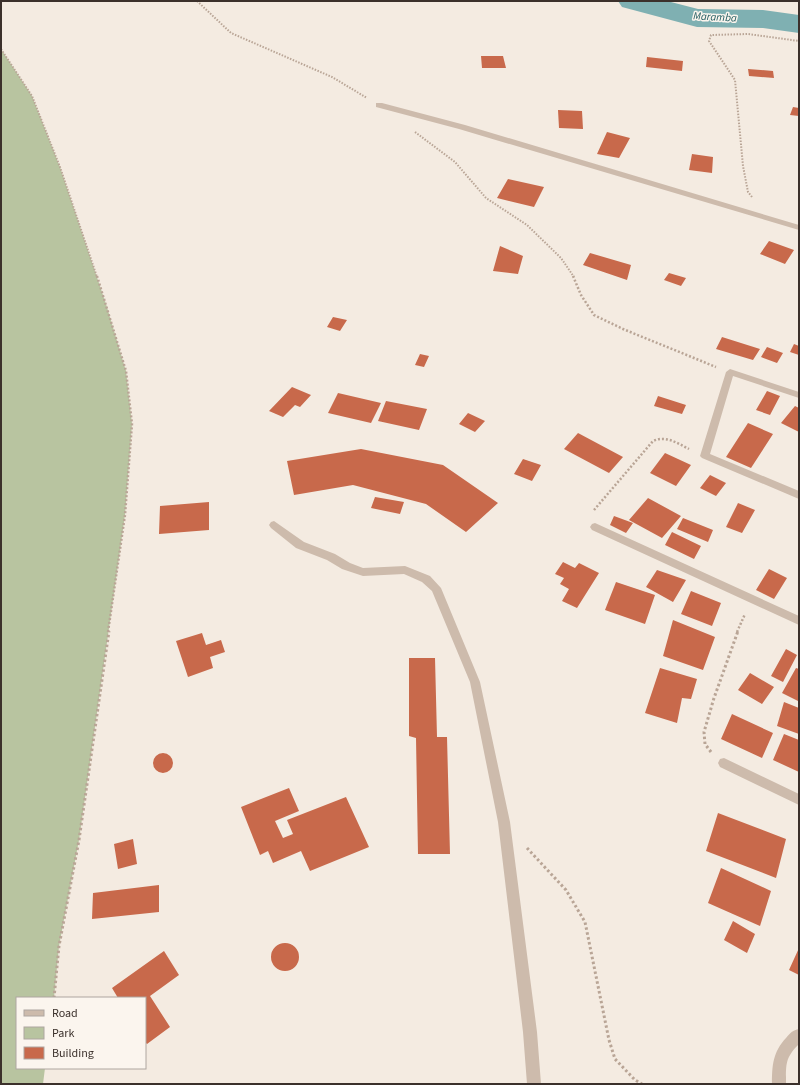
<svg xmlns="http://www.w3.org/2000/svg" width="800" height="1085" font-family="'Source Sans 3',sans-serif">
<rect width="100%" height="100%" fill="#f4ebe1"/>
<path fill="#b8c4a0" d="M1 49 32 96 60 167 106 304 126 371 132 424 125 515 79 840 59 946 54 998H17V1068H45L43 1084H1Z"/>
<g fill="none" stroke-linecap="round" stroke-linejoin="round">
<path fill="#7fb0b2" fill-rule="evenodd" d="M618 1H667L698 9 763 10 799 15V33L763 28 697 27 622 7Z"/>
</g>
<path fill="#c8694b" d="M481 56H503L506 68H482Z
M647 57 683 61 682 71 646 67Z
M748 69 773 71 774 78 749 76Z
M793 107 799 108V116L790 115Z
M558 110 582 111 583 129 559 128Z
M607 132 630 138 619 158 597 154Z
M692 154 713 157 712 173 689 170Z
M508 179 544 187 534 207 497 198Z
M769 241 794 250 785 264 760 254Z
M500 246 523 256 518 274 493 271Z
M590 253 631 265 627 280 583 265Z
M669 273 686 278 681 286 664 280Z
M333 317 347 320 340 331 327 327Z
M722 337 760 349 753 360 716 349Z
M794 344 799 346V355L790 352Z
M767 347 783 353 777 363 761 357Z
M420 354 429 356 424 367 415 365Z
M292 387 311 395 300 407 295 405 283 417 269 411Z
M767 391 780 396 770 415 756 410Z
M338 393 381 403 371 423 328 413Z
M658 396 686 405 682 414 654 406Z
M386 401 427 409 419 430 378 421Z
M795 406 799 408V432L781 423Z
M468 413 485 421 475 432 459 424Z
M748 423 773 434 751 468 726 457Z
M578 433 623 457 609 473 564 449Z
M361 449 443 465 498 503 466 532 426 504 353 485 294 495 287 461Z
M665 453 691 465 676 486 650 473Z
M523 459 541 465 532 481 514 474Z
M710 475 726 483 716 496 700 488Z
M375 497 404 502 400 514 371 508Z
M648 498 681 516 662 538 629 520Z
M209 502V530L159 534 160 506Z
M738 503 755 510 742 533 726 527Z
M614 516 633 523 626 533 610 525Z
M683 518 713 530 708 542 677 529Z
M672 532 701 546 694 559 665 545Z
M563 562 575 568 579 563 599 573 577 608 562 601 569 589 560 584 564 578 555 574Z
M769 569 787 578 774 599 756 590Z
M657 570 686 580 673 602 646 587Z
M616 582 655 595 645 624 605 610Z
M691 591 721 603 712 626 681 614Z
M673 620 715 637 703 670 663 656Z
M202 633 206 645 221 640 225 652 210 657 213 668 188 677 176 641Z
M786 649 797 655 783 682 771 676Z
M409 658H435L437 737H447L450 854H418L416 738 409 736Z
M660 668 697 679 691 699 682 698 677 723 645 713Z
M796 668 799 669 798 701 782 693Z
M750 673 774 687 762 704 738 690Z
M784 702 799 708V734L777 726Z
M732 714 773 733 762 758 721 739Z
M784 734 799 740V772L773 760Z
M153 763a10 10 0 1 1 20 0a10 10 0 1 1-20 0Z
M289 788 299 811 275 821 283 838 293 834 287 820 346 797 369 847 310 871 301 851 273 863 268 851 260 855 241 807Z
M718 813 786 839 776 878 706 851Z
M133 839 137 864 118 869 114 844Z
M721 868 771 891 760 926 708 903Z
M159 885V912L92 919 93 893Z
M733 921 755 934 747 953 724 940Z
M271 957a14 14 0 1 1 28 0a14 14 0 1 1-28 0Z
M799 948V975L789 970Z
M164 951 179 975 150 996 170 1027 147 1044 145 1042V998H118L112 988Z"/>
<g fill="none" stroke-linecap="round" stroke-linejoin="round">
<path stroke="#b9a596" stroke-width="2" stroke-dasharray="1.5 1.5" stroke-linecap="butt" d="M197 1 231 33 332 77 367 98
M1 49 32 96 60 167 97 277
M415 132 455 162 486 198 527 225 561 258 574 277
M752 197 748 192 743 166 735 80 709 41 711 35 748 34 799 41"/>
<path stroke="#b9a596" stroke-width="2.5" stroke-dasharray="2 2" stroke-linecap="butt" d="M97 276 126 371 132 424 125 515 108 632
M573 276 581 295 594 315 623 329 716 367
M594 510 653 441C666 435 677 443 689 449
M737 632 745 614"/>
<path stroke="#b9a596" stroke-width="3" stroke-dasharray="2.5 2.5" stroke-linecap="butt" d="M711 752 705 744 704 732 714 698 738 631
M527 848 566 890 585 922 609 1040 615 1059 635 1080 642 1084
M54 998 59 946 79 840 109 631"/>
<path fill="#cdbbac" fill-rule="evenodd" d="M376 103H382L465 125 799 225V230L459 129 376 107Z
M730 369 799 392V398L733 376 710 454 799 491V499L702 458 700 456 726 372Z
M274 521 304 542 335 554 350 563 363 568 405 566 430 576 441 588 480 682 510 822 537 1032 541 1084H527L523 1032 498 822 470 682 432 591 422 582 404 574 363 576 342 569 327 560 296 548 271 528 269 525 271 522Z
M595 523 799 616V625L592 530 590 527 592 524Z
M724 758 799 794V805L720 767 718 763 720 759Z
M799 1029V1044C785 1058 786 1064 786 1084H772C772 1065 773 1052 786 1038 790 1033 793 1030 799 1029Z"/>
</g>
<g text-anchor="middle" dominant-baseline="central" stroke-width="3" stroke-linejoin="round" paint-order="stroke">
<g font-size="11" font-style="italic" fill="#1f5a5e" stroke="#fbf5ee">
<text transform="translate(715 17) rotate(3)">Maramba</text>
</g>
</g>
<rect width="800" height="1085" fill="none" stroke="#3b302b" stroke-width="4"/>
<rect x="16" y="997" width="130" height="72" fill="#fbf5ee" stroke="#aea6a0"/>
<rect x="24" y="1010" width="20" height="6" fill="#cdbbac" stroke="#aea6a0"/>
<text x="52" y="1017" font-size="12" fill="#3b302b">Road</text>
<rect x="24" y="1027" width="20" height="12" fill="#b8c4a0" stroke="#aea6a0"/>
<text x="52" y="1037" font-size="12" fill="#3b302b">Park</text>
<rect x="24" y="1047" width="20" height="12" fill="#c8694b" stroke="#aea6a0"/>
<text x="52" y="1057" font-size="12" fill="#3b302b">Building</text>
</svg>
